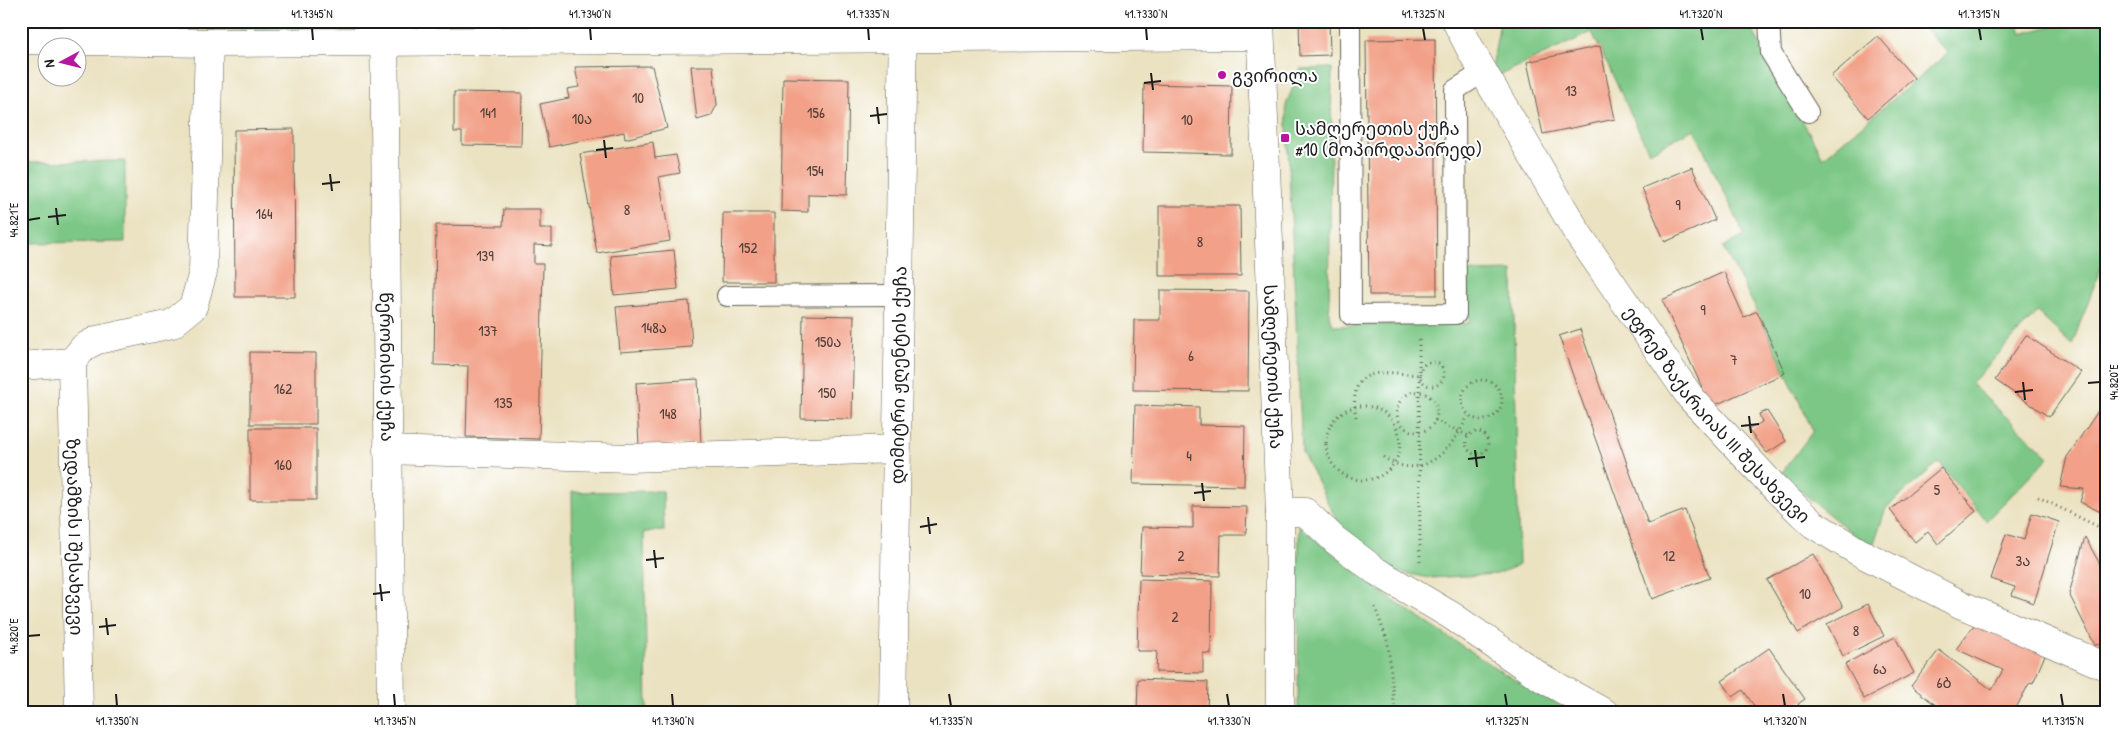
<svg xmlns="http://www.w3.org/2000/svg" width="2128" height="734" font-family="'Patrick Hand','Noto Sans Georgian',sans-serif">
<rect width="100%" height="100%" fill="#fff"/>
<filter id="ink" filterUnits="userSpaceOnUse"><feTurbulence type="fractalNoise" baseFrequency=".02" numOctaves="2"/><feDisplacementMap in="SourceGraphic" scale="10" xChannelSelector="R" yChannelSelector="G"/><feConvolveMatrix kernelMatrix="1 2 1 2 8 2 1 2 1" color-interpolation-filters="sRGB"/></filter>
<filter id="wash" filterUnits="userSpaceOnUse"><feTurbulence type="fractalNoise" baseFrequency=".0096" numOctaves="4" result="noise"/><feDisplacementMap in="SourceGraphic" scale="20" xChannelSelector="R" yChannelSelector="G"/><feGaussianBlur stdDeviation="1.12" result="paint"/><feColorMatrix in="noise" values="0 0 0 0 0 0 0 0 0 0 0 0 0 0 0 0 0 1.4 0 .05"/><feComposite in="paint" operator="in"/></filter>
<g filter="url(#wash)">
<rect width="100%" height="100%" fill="#ebe2c1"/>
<path fill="#7bc785" stroke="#4c7250" d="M21 21H307V31L21 26Z
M1500 21H1752L1754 33 1823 158 1948 53 1917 21H2017L2021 34 2070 21H2107V251L2072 345 2037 312 1971 384 2049 457 1986 521 1939 462 1886 508 1872 549 1816 504 1781 474 1813 431 1757 311 1723 247 1745 236 1694 129 1649 152 1592 32 1498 76 1492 68Z
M1332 68 1329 316 1334 326 1469 323 1468 272 1513 271 1519 565 1497 574 1430 578 1393 571 1345 536 1302 452 1286 105 1300 69Z
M125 161V242L21 243V162Z
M663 491 664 531 644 532 647 713H575L572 492Z
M1299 526 1391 599 1503 673 1574 713H1298Z"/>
<g id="blocks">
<path fill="#f2a087" d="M1299 21H1329L1330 55 1300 56Z
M1878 36 1914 78 1868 118 1831 76Z
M1435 39 1437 295H1369L1366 40Z
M1600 46 1615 119 1543 134 1527 62Z
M652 66 667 128 625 139 624 132 549 147 540 104 569 98 567 89 579 87 575 67Z
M691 66H713L717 105 711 116 697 120Z
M783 78 849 79 847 195 808 194V212L781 211Z
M1144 84 1232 86 1231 154 1143 152Z
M454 92 522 93 521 146 462 145V132H454Z
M294 129 295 297H235L234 130Z
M653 142 655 158 676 155 680 173 659 177 670 241 597 253 580 154Z
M1692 167 1715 220 1665 242 1642 188Z
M1159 206H1240L1241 276H1159Z
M504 209H540V229H552V246L534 245V264H543L539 439 466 437 468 366 434 365 436 225 503 226Z
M723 213H774V282H722Z
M674 250 678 289 614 295 611 256Z
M1724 272 1744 317 1757 311 1785 373 1711 407 1662 300Z
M1160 290 1249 291 1248 391 1133 390 1134 320H1160Z
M689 301 692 347 620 352 616 307Z
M803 315 854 316 852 419 801 418Z
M1580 329 1648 524 1685 510 1710 578 1652 599 1559 336Z
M2026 335 2081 372 2049 417 1995 380Z
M250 352 316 353V424H250Z
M698 379 701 444 639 446 636 383Z
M2107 398V515L2080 502 2084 489 2060 487 2067 457Z
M1135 405 1199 407V425L1245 426 1244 486 1133 484Z
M1767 411 1786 441 1767 453 1748 430 1762 422 1759 414Z
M250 428H316V500H250Z
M1941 468 1976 511 1938 544 1928 531 1915 542 1890 510Z
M1193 506 1247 507 1246 535H1221L1220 576 1140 574 1142 527 1193 528Z
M2032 513 2059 522 2034 603 2012 595 2015 587 1991 579 2006 534 2024 540Z
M2085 537 2107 577V652L2100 644 2095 645 2069 594Z
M1813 554 1843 607 1798 633 1767 580Z
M1139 579 1212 581 1211 654 1203 653V673L1156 672 1157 651H1137Z
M1868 604 1884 636 1843 656 1827 624Z
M1974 625 2045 655 2033 683 2030 682 2016 708 2021 713H1946L1911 686 1939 650 1992 690 2003 670 1956 649Z
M1895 637 1914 673 1864 699 1845 664Z
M1769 648 1805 699 1798 704 1804 713H1759L1743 690 1733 697 1722 681Z
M1138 679 1208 682 1207 713H1137Z"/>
</g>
</g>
<g filter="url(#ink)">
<use href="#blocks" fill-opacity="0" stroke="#646156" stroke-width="1"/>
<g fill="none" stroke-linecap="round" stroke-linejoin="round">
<g stroke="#646156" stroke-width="22">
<path id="service" d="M1350 21 1351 315 1456 314 1455 90 1483 72
M1769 21 1771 53 1808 112
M727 296 898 295"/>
</g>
<g stroke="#646156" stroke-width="29">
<g id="minor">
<path id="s1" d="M1260 21 1280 512V713"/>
<path id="s2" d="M1456 21 1473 54 1578 234 1691 398 1777 490 1813 524 1859 552 1962 605 2107 667"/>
<path d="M21 40 209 43 1259 36"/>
<path d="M72 362 84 347 97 340 172 324 193 307 203 272 209 43"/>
<path id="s3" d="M72 362 79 713"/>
<path d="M21 366 72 362"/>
<path d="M387 450 630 458 896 449"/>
<path d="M1280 512H1305L1335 540 1376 571 1452 616 1542 678 1605 713"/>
<path id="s4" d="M893 713 903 21"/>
</g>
</g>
<g stroke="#646156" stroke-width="29">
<g id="tertiary">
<path id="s5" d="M384 21 391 713"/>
</g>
</g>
<path stroke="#646156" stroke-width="3" stroke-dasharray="1 4" stroke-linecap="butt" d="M1419 340 1420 561
M1420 374a12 12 0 1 1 24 0a12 12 0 1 1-24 0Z
M1462 400a20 20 0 1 1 40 0a20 20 0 1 1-40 0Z
M1397 412a20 20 0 1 1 40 0a20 20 0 1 1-40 0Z
M1326 443a37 37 0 1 1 74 0a37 37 0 1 1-74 0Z
M1356 417C1347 364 1382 372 1419 375
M1435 420 1469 436
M1466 443a11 11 0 1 1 22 0a11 11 0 1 1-22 0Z
M1383 457C1423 484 1451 450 1468 416
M2038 497 2107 531
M1375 607 1388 643 1395 713"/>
<use href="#service" stroke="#fff" stroke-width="20"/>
<use href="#minor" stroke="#fff" stroke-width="28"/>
<use href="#tertiary" stroke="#fff" stroke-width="28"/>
</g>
</g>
<path fill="none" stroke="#1c1c1c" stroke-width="2" d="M312 28 313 40M590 28 591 40M868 28 869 40M1146 28 1147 40M1423 28 1425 40M1701 28 1703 40M1979 28 1981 40M1151 73 1153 90M1144 83 1161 81M877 107 879 124M870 116 887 114M604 140 606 158M596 150 613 148M330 174 332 191M322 184 340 182M56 208 58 225M48 217 66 215M28 220 40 218M2023 382 2025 400M2088 383 2100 382M2015 392 2033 390M1749 416 1751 433M1741 426 1759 424M1475 450 1477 467M1468 459 1485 457M1202 483 1204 501M1194 493 1211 491M928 517 930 534M920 527 937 524M654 550 656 568M646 560 664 558M380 584 382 601M373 594 390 592M106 618 108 635M99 627 116 625M28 636 40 635M116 694 117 706M394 694 395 706M672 694 673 706M949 694 951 706M1227 694 1229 706M1505 694 1507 706M1783 694 1785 706M2061 694 2063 706"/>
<g fill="#b5179e" stroke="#fff" stroke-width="2">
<circle cx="1222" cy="75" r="5"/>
<rect x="1280" y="133" width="10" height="10" rx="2.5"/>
</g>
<g text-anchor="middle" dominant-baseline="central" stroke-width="4" stroke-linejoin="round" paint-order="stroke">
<g font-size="15" fill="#523d37">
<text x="1571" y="90">13</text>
<text x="638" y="97">10</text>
<text x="488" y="112">141</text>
<text x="816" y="112">156</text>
<text x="582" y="118">10ა</text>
<text x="1187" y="119">10</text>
<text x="815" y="170">154</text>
<text x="1678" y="204">9</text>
<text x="627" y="209">8</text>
<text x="264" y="213">164</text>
<text x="1200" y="241">8</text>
<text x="748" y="247">152</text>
<text x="485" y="255">139</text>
<text x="1703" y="309">9</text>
<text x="654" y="327">148ა</text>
<text x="488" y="330">137</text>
<text x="828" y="341">150ა</text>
<text x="1191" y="355">6</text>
<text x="1734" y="359">7</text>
<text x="283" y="388">162</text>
<text x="827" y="392">150</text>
<text x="503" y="402">135</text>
<text x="668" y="413">148</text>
<text x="1189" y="455">4</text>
<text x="283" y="464">160</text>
<text x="1937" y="489">5</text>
<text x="1181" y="555">2</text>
<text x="1669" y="555">12</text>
<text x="2023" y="560">3ა</text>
<text x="1805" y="593">10</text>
<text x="1175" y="616">2</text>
<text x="1856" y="630">8</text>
<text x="1880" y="668">6ა</text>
<text x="1944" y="682">6ბ</text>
</g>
<g font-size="18" fill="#1c1c1c" stroke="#fff" text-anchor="start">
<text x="1232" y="75">გვირილა</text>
<text x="1295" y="128">სამღერეთის ქუჩა<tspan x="1295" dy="21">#10 (მოპირდაპირედ)</tspan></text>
</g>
<g font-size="18" fill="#1c1c1c" stroke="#fff">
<text stroke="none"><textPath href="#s5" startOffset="346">წერონისის ქუჩა</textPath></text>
<text stroke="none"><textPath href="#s1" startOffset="346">სამღერეთის ქუჩა</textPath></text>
<text stroke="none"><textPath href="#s4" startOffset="338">დიმიტრი ჟღენტის ქუჩა</textPath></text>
<text stroke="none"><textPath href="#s2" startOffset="474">ეფრემ ზაქარაიას III შესახვევი</textPath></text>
<text stroke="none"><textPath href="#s3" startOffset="175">ზედამზის I შესახვევი</textPath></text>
</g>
</g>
<rect width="2128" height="734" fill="none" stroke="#fff" stroke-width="55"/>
<g transform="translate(62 62) rotate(263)"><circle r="24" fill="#ffffff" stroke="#a4a4a4"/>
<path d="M0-4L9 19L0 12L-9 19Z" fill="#b5179e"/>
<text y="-8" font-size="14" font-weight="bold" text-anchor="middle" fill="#1c1c1c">N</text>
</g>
<rect x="28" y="28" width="2072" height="678" fill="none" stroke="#1c1c1c" stroke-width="2"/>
<g font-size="12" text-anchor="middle" fill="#1c1c1c">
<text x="312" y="18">41.7345°N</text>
<text x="590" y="18">41.7340°N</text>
<text x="868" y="18">41.7335°N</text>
<text x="1146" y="18">41.7330°N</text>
<text x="1423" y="18">41.7325°N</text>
<text x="1701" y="18">41.7320°N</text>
<text x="1979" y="18">41.7315°N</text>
<text transform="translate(14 220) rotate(-90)" y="4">44.821°E</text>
<text transform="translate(2114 382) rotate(-90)" y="4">44.820°E</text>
<text transform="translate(14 636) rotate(-90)" y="4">44.820°E</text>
<text x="117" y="725">41.7350°N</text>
<text x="395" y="725">41.7345°N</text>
<text x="673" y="725">41.7340°N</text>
<text x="951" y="725">41.7335°N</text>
<text x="1229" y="725">41.7330°N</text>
<text x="1507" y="725">41.7325°N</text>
<text x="1785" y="725">41.7320°N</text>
<text x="2063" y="725">41.7315°N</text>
</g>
</svg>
